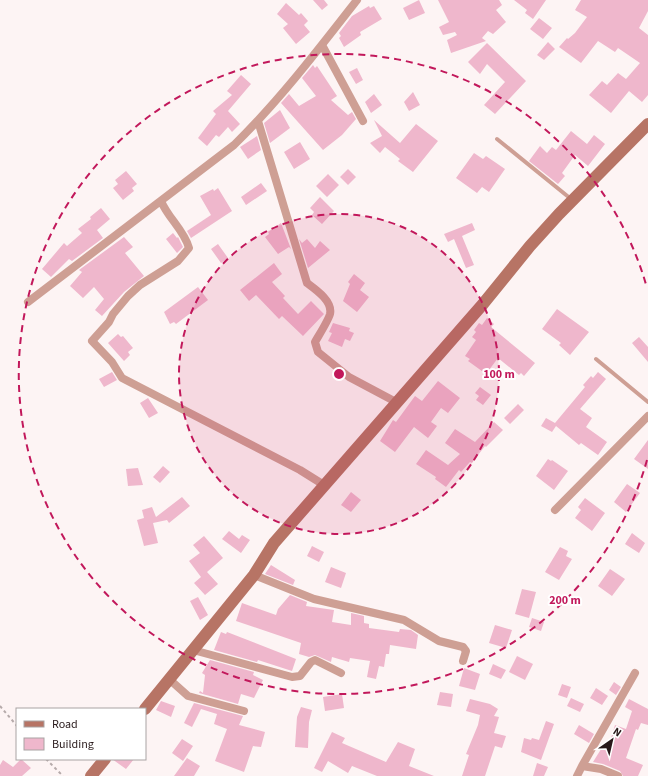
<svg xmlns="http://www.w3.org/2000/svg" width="648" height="776" font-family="'Source Sans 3',sans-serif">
<rect width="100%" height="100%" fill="#fdf4f4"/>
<path fill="#efb7cc" d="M313 0H324L328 5 322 10Z
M419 0 425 13 409 20 403 8Z
M438 0H499L502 5 496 10 506 22 493 34 488 31 482 38 486 41 451 53 447 40 457 35 455 32 443 35 439 27 449 22Z
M514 0H546L533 19 525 13 527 10Z
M581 0H648V11L639 28 648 35V95L642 102 629 91 611 113 589 95 602 81 607 85 618 73 626 79 640 63 618 48 615 52 598 41 581 63 559 47 567 38 568 39 575 33 587 17 575 10Z
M286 3 299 15 301 13 308 21 304 25 310 32 296 44 283 28 288 24 277 14Z
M369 6 370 8 374 6 382 19 360 32 361 35 344 47 339 38 341 36 339 33 352 16Z
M539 18 552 28 543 39 530 29Z
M548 42 555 49 544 60 537 55Z
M487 43 526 81 495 114 484 105 505 82 487 64 480 74 468 62Z
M313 65 315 68 317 66 337 96 331 100 348 115 352 112 356 119 342 135 323 150 281 103 289 94 299 106 316 96 302 78Z
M357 68 363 80 356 84 349 72Z
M241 75 251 84 228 111 240 124 232 132 228 127 219 137 216 135 207 146 198 138 216 114 213 111 232 95 227 91Z
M413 92 420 105 409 111 404 102Z
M374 94 382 105 371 113 365 102Z
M280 110 290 128 270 143 264 123Z
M374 120 400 143 416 124 438 141 413 172 398 161 400 159 385 147 380 153 370 143 382 136Z
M571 131 587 144 594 135 605 144 588 166 575 155 562 173 565 176 558 184 529 161 540 146 547 153 552 147 556 150Z
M257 136 261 150 248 159 240 147Z
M300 142 310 159 294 169 284 152Z
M474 153 483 159 486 156 505 169 489 192 482 187 477 193 456 178Z
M348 169 356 177 348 185 340 177Z
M126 171 137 184 132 188 134 191 123 200 113 188 118 184 115 180Z
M328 174 339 185 327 197 316 186Z
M261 183 267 191 246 205 241 197Z
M218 188 232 211 191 238 187 231 211 215 200 196 213 189 214 191Z
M320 197 334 211 322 224 312 215 314 212 310 208Z
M101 208 110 219 97 230 103 238 72 261 69 259 51 277 42 269 64 243 67 246 82 233 78 229 91 219 90 217Z
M281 223 291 249 289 247 278 254 265 237 269 234 268 232Z
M472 223 475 230 462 236 474 265 466 268 454 239 448 242 444 234Z
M173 233 177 238 178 237 183 247 177 253 166 239Z
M124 237 133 247 125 253 144 276 124 292 102 316 95 310 104 299 94 287 83 298 70 286 82 272 79 270Z
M299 239 302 243 307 239 315 248 320 241 330 250 308 268Z
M218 244 228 258 221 263 211 249Z
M274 263 282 274 272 282 285 296 283 298 298 314 311 301 324 314 303 336 282 316 279 319 256 295 249 301 240 290Z
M354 274 365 283 360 290 369 297 357 312 343 301 350 284 348 282Z
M198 287 208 300 176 324 174 322 170 324 164 312Z
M557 309 589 332 570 355 559 345 561 343 542 329Z
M487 318 494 324 491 327 535 363 524 376 521 373 519 375 498 358 486 374 468 361 470 359 465 356 476 340 472 337 476 332 474 330 479 323 482 325Z
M333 323 350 328 349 331 354 333 350 341 345 339 342 347 328 341 332 333 329 332Z
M118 334 121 337 123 336 133 348 128 352 130 355 124 361 108 343Z
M639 337 648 347V362L632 343Z
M112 372 117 380 104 387 99 379Z
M598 372 606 379 580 409 592 418 586 427 607 442 598 455 581 443 579 445 556 426 552 432 541 426 546 418 555 423 585 387 583 385 591 376 593 378Z
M438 381 460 398 448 413 441 408 431 422 437 426 428 438 414 427 395 452 380 441 393 420 396 422 415 396 422 401Z
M480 387 491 395 483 405 476 400 479 396 475 393Z
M148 398 158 413 149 418 140 403Z
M518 404 524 410 510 424 504 418Z
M494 422 503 430 486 447 485 446 472 463 470 462 461 472 459 470 446 487 435 479 436 477 416 464 426 450 448 465 460 454 445 443 455 429 475 442Z
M648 440V469L634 459Z
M548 459 551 461 552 460 568 471 554 490 536 476Z
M163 466 170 472 160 483 153 477Z
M138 468 143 485 128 486 126 469Z
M627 484 640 493 626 512 614 502Z
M351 492 361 500 351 512 341 505Z
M182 497 190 506 169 523 167 520 153 523 158 543 144 546 137 520 144 518 142 510 152 507 156 517Z
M585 498 605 513 592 531 575 518 581 510 578 507Z
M229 531 239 539 242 535 250 540 241 553 222 539Z
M632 533 645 543 639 553 625 544Z
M204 536 223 558 207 572 218 584 205 595 194 583 201 577 189 561 200 553 193 545Z
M312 546 324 552 319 562 307 556Z
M560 547 568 551 566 556 572 559 559 580 545 572Z
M271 565 295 580 293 585 265 574Z
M331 567 346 573 341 588 325 582Z
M610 569 625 579 612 596 598 586Z
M522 589 536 592 529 618 515 614Z
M290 595 307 602 306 606 334 610 332 622 351 625V613L364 616V623L369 624V628L399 632 400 629 411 630 418 635 416 649 390 645 389 654H386L384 667 379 666 376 679 367 677 370 661 350 658 349 662 332 657 331 662 315 655 309 657 299 654 301 643 236 621 242 603 276 615 278 609Z
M198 597 208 615 200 620 190 601Z
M532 618 544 622 541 631 529 627Z
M495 625 512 630 506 648 489 643Z
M221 632 226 634 227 632 296 659 292 671 258 660 257 662 214 650Z
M517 656 533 664 525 680 509 672Z
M210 660 254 672 253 675 263 680 254 698 241 694 238 704 199 693 200 691 203 693 205 675 202 673Z
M493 664 506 670 501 679 489 674Z
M464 668 480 674 475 690 459 686Z
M614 682 621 687 616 695 609 690Z
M562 684 571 687 567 698 558 695Z
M596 688 608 696 602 705 590 698Z
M440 692 453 694 451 707 437 705Z
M342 694 344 708 325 711 323 697Z
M571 698 584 704 580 712 567 706Z
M470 699 490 704 498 709 494 716 499 717 494 733 506 736 502 748 495 746 485 776H462L469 755 466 754 478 725 480 715 466 711Z
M629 699 648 709V725L641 723 638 730 636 729 626 758 643 765 638 776H623L620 771 603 764 593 762 603 746 608 748 615 725 626 729 632 711 625 707Z
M161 701 175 706 171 717 156 710Z
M194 703 243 716 239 725 265 732 261 747 253 746 244 772 215 761 227 729 214 724 217 714 201 709 192 727 184 723Z
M301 707 312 710 309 722 308 748 295 747 297 717Z
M546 721 554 724 541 760 521 752 524 738 531 740 532 738 539 740Z
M579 725 594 734 589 743 574 734Z
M332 732 345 738 342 743 386 762 398 742 415 749 409 766 434 776H377L352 766 348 773 328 761 322 772 314 768Z
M182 739 193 746 183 761 172 753Z
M187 758 200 766 194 776H174Z
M21 759 31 768 22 776H0V765L3 760 13 767Z
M112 759H134L126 769Z
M537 763 548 767 544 776H533Z"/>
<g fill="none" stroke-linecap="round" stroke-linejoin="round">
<path stroke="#b5aaaa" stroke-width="2" stroke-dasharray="3 3" stroke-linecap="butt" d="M0 706 17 726
M46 759 63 776"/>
<path stroke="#ce9f94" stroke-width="4" d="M497 139 571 199
M596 359 648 402"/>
<path stroke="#ce9f94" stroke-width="8" d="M322 45 363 121
M258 121 307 283C315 289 333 301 330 314 328 321 319 335 315 342L318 352 349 377 396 402
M161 201C168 218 184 230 189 248L178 261 140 285 128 296 113 314 109 322 92 341 112 362 122 378 300 470 324 485
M28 302 234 145C279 101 318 50 357 0
M555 510 648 416
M254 575 314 599 404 620 439 641 463 647 466 651 463 661
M193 650 292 677 300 676 311 662 315 660 341 673
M169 679 188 696 244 711
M582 766 635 673
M577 776 582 766 601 769 618 776"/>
<path stroke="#b77465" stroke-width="12" d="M145 709 254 575 274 543 483 304 530 246 559 214 648 124
M91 776 105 759"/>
</g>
<circle cx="339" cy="374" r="160" fill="#c2185b" fill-opacity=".12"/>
<g fill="none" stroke="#c2185b" stroke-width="2" stroke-dasharray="7 5">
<circle cx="339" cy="374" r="160"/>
<path d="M647 460A320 320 0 1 1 647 288"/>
</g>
<circle cx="339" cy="374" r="6" fill="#c2185b" stroke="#fff" stroke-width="2"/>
<g font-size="12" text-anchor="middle" font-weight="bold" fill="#c2185b" stroke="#fff" stroke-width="4" stroke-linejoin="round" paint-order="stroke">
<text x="499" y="378">100 m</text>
<text x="565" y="604">200 m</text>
</g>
<rect x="16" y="708" width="130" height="52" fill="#ffffff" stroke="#a9a3a3"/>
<rect x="24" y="721" width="20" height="6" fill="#b77465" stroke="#a9a3a3"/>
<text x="52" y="728" font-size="12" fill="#28191a">Road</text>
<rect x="24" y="738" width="20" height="12" fill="#efb7cc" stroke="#a9a3a3"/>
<text x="52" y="748" font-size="12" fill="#28191a">Building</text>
<g transform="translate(612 740) rotate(34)" stroke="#ffffff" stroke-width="3" paint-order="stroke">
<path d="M0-3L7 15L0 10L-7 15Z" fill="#28191a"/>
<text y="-6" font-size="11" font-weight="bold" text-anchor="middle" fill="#28191a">N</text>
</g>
</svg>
